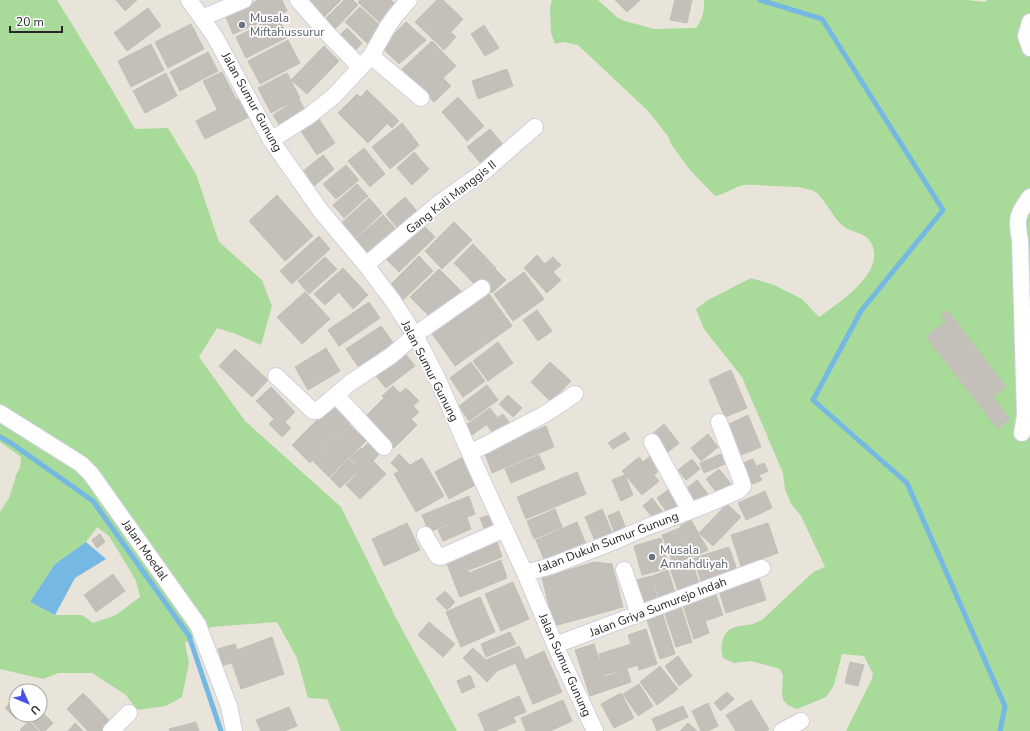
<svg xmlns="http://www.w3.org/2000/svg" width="1030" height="731" font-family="'Nunito Sans',sans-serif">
<rect width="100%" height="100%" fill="#e8e4d9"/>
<path fill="#a8da9a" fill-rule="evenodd" d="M0 0H57L102 73 135 129 168 128 196 174 219 242 262 280 272 306 261 345 236 334 217 328 199 357 245 421 341 507 396 618 457 731H341L327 699 308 698 297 658 277 622 211 627 185 643 189 663 182 697 166 706 137 710 126 695 92 673H59L43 679 0 669V512L9 498 14 483 16 475 20 468 21 457 0 442ZM97 527 109 536 128 567 136 581 140 597 116 615 93 623 82 615H55L30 602 55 564 86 542Z
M552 0H598L618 18 625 21 654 29 696 28C702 20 705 10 704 0H966L985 2 987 0H1030V731H846L871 681 873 674 864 656 842 654 834 685 826 697 797 709 789 706 783 700 782 692 783 676 780 669 751 661 734 663 723 658C721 651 721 646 723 639 728 624 741 627 753 624 756 623 759 621 762 620L809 576 815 571 825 567 801 516 791 504 785 489 783 473 742 377 704 329 696 309 708 300 751 278 774 285 802 299 819 317C839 303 889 270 870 241 863 231 850 233 842 225 832 216 827 203 818 194 816 192 812 190 810 190 799 186 787 187 776 186 765 186 751 183 740 186 731 189 725 194 715 196L690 170 671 144 668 136 648 111 578 45 563 42 555 44 551 33 550 8Z"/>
<path fill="#75b8e2" d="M86 542 106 559 75 578 55 615 30 602 55 564Z"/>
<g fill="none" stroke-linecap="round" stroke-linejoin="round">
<path stroke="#75b8e2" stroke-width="5" d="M760 0 822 19 943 210 861 311 813 400 907 483 1005 706 1000 731
M0 437 11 443 93 501 189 636 221 731"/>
</g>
<path fill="#c3c0b9" stroke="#c3bfb4" d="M116 0H137L125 11Z
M259 0H282L287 11 233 34 225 15Z
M311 0H341L321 20 306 5Z
M344 0H353L358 5 334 30 324 20Z
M360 0H391L398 7 381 24 358 2Z
M437 0H443L463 19 451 32 456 37 444 50 415 22Z
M615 0H640L627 12Z
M675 0H692L687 23 670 20Z
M360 7 384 29 369 45 345 22Z
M148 8 161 26 127 51 114 33Z
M277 16 288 37 246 58 236 37Z
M406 22 426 40 399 64 381 47Z
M191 24 204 49 168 68 155 42Z
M484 25 499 48 485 56 471 34Z
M347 28 362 43 353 53 337 38Z
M288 40 300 63 260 84 248 61Z
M432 41 456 66 443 78 451 86 434 102 402 69Z
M151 44 164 70 131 87 118 61Z
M324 46 339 61 307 94 291 80Z
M208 52 218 71 180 91 170 72Z
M507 69 513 86 478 99 472 81Z
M222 72 236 99 217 109 203 81Z
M166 73 177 96 145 113 133 91Z
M287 73 300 98 271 113 258 88Z
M367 90 399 121 392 128 361 97Z
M357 94 388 123 368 143 338 113Z
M458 97 484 126 467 141 442 112Z
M239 98 249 117 205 139 196 121Z
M299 99 306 112 281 128 273 115Z
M319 119 335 143 317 155 301 131Z
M402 123 419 145 390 169 372 147Z
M490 129 505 147 483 166 467 147Z
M364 148 385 174 370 187 348 161Z
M414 152 429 169 412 185 397 168Z
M323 155 334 169 314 186 302 172Z
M346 165 359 180 336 199 323 184Z
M357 184 368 196 344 218 333 205Z
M277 195 313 236 285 261 249 221Z
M405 197 421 216 402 233 386 214Z
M369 198 382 213 351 242 337 227Z
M383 215 397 230 365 258 351 243Z
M454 222 472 240 442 269 425 251Z
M422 224 435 237 399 272 386 259Z
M319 236 330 249 292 284 280 271Z
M473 244 496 268 495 269 506 280 492 293 481 283 477 287 454 263Z
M537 255 545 264 553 257 561 265 553 272 561 280 547 293 524 268Z
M419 256 433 271 402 301 388 287Z
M325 257 337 269 309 294 298 281Z
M343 268 368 295 353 309 339 292 325 305 314 294Z
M439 269 462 292 434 321 410 297Z
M524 272 544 299 513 321 494 294Z
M487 291 512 326 455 366 431 332Z
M305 292 330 319 302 344 277 317Z
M369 302 380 318 339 346 328 330Z
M537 310 552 331 538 341 523 320Z
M947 310 1006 387 993 397 1010 419 998 429 926 337 946 321 941 315Z
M381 326 397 348 362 372 346 349Z
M498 342 513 363 488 381 473 361Z
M326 348 340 371 308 390 295 367Z
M235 349 268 380 252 397 219 366Z
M404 352 415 366 386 388 375 375Z
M471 362 485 381 463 397 450 378Z
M550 362 571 381 551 402 531 382Z
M731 370 747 408 725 417 709 380Z
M487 385 498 400 469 421 459 406Z
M393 386 400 393 406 388 419 401 413 406 419 412 411 419 417 425 394 448 364 418 384 398 382 396Z
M271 387 295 412 285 422 291 428 282 437 269 424 274 419 256 401Z
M508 395 522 408 513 417 499 404Z
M332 405 350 424 310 463 292 445Z
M490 408 497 417 472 435 465 426Z
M503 414 510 423 494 435 487 425Z
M748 415 761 447 739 456 725 426Z
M664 424 679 443 666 454 651 435Z
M350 425 366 441 329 477 313 461Z
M546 426 554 447 492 473 484 451Z
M625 432 630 439 613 449 608 443Z
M708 434 718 447 701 461 691 448Z
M369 442 380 453 373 461 386 474 360 499 346 485 361 470 350 458 361 448 362 449Z
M399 454 410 465 422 458 444 496 416 512 394 474 399 471 391 463Z
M721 454 725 464 704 473 700 463Z
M539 455 545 469 511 483 505 469Z
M650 456 661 469 654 475 659 481 642 495 622 471 639 457 643 462Z
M463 457 477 484 449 499 435 472Z
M349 459 360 470 340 488 330 478Z
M692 459 700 469 686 480 678 470Z
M753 459 756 466 764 463 768 471 759 475 762 480 748 486 739 465Z
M719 469 731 484 718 494 706 479Z
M577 472 586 494 526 519 517 497Z
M625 475 633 495 621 501 612 480Z
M697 480 708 494 693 506 682 492Z
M669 489 683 509 671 518 657 498Z
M765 491 772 508 746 520 738 503Z
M469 496 475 514 429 532 422 515Z
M652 498 662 511 653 518 643 506Z
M727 504 741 517 713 546 699 533Z
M555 509 562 527 534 539 527 521Z
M602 509 613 535 596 543 585 517Z
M619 511 627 531 616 536 608 516Z
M490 515 495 530 486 533 480 518Z
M467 518 471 529 443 541 438 530Z
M691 520 708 550 692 557 680 526Z
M577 522 587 547 546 564 536 540Z
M407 523 420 550 384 566 372 539Z
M768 523 778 553 741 566 731 535Z
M680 528 691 557 673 564 662 535Z
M100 534 105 542 97 548 92 540Z
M661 538 669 568 642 575 634 546Z
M497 542 502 557 469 570 463 556Z
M729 547 738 573 702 585 694 558Z
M463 558 469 573 501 560 507 578 460 597 447 564Z
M692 561 701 590 680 597 670 568Z
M594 562 612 564 623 607 554 626 542 578Z
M668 570 677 599 661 604 652 576Z
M113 574 125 591 96 612 84 595Z
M651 576 659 604 642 610 633 581Z
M759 578 766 600 726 613 719 591Z
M513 582 529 619 501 631 485 594Z
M445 591 455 602 447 610 436 599Z
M716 595 723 615 705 621 709 633 694 639 683 605Z
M480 597 495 632 461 647 446 612Z
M681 606 692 642 676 647 664 611Z
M662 612 675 654 660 659 646 617Z
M429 622 455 644 443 657 418 635Z
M646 629 657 664 639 670 638 665 605 675 599 654 631 644 628 635Z
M510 632 516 644 486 657 481 644Z
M272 637 284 674 241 689 232 663 223 665 218 649 235 644 237 650Z
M594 644 605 677 627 669 631 682 590 696 575 650Z
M519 646 525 659 497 671 487 682 463 658 473 648 486 660Z
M544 651 562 692 533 704 516 664Z
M678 656 692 676 679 686 665 666Z
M850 662 864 665 858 686 845 683Z
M660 666 678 689 657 705 640 682Z
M470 675 475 687 462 693 457 681Z
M639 684 653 706 638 716 623 694Z
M727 692 734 699 721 711 714 703Z
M83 693 111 722 102 731H88L67 709Z
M621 693 634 718 614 728 601 704Z
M519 696 526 712 513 717 516 722 495 731H485L478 714Z
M563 700 572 721 550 731H526L521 718Z
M751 700 769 729 766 731H736L726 715Z
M11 702 16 707V715H20L16 719 5 708Z
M708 703 718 726 708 731H701L692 711Z
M683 706 688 717 657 731 652 719Z
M289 707 297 726 284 731H261L256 720Z
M40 710 53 723 45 731H41L25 715H40Z
M29 721 39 731H21L20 730Z
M196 722 199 731H170L169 729Z
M75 723 83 731H68Z
M688 723 697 731H680Z"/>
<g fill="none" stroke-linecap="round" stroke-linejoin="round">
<g stroke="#cfd0df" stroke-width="18">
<path id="minor" d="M189 0 215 37 271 140 320 210 366 265 393 301 415 335 437 378 476 467 525 573 559 654 595 731
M298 0 326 32 360 67
M202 18 244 0
M1030 22 1026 36 1030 48
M371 56 421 98
M271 140 309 116 334 96 371 56 388 26 395 16 409 0
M366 265 438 204 486 170 535 127
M276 376 313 411H317L350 383 392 355 415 335 482 288
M336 395 384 447
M0 413 81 464 91 474 198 625 229 706 234 731
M1022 433 1025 416 1020 240C1016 219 1017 214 1030 197
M652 442 690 511
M470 453 545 414 575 394
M425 535 437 556 441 557 505 529
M624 570 639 614
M525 573 551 566 615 541 647 527 703 506 738 491 743 486 740 477 731 454 719 422
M555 645 762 568
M111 731 129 713
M782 731 801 721"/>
</g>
<use href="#minor" stroke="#fff" stroke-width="16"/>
</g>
<g fill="#6b7280" stroke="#fff" stroke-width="1.5">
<circle cx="242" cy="25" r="4"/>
<circle cx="652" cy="557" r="4"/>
</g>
<g text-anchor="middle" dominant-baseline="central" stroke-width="3.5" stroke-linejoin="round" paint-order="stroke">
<g font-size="12" fill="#5b616d" stroke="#fff" text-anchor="start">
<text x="250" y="18">Musala<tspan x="250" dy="14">Miftahussurur</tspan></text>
<text x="660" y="550">Musala<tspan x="660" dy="14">Annahdliyah</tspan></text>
</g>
<g font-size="12" fill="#272727" stroke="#fff">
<text transform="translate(252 102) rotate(61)">Jalan Sumur Gunung</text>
<text transform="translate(451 197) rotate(-38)">Gang Kali Manggis II</text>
<text transform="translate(430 371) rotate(63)">Jalan Sumur Gunung</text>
<text transform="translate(608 542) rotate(-21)">Jalan Dukuh Sumur Gunung</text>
<text transform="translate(145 550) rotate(55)">Jalan Moedal</text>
<text transform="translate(658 607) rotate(-21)">Jalan Griya Sumurejo Indah</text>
<text transform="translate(565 665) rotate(66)">Jalan Sumur Gunung</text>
</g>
</g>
<g transform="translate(28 703) rotate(134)"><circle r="19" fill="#ffffff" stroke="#a9a9a9"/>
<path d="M0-3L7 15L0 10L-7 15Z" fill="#4751e8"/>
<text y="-6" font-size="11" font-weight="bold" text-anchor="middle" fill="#272727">U</text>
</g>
<path d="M10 26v6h52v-6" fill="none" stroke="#272727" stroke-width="2"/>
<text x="16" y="26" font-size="12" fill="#272727" stroke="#ffffff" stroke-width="3" paint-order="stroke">20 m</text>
</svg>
